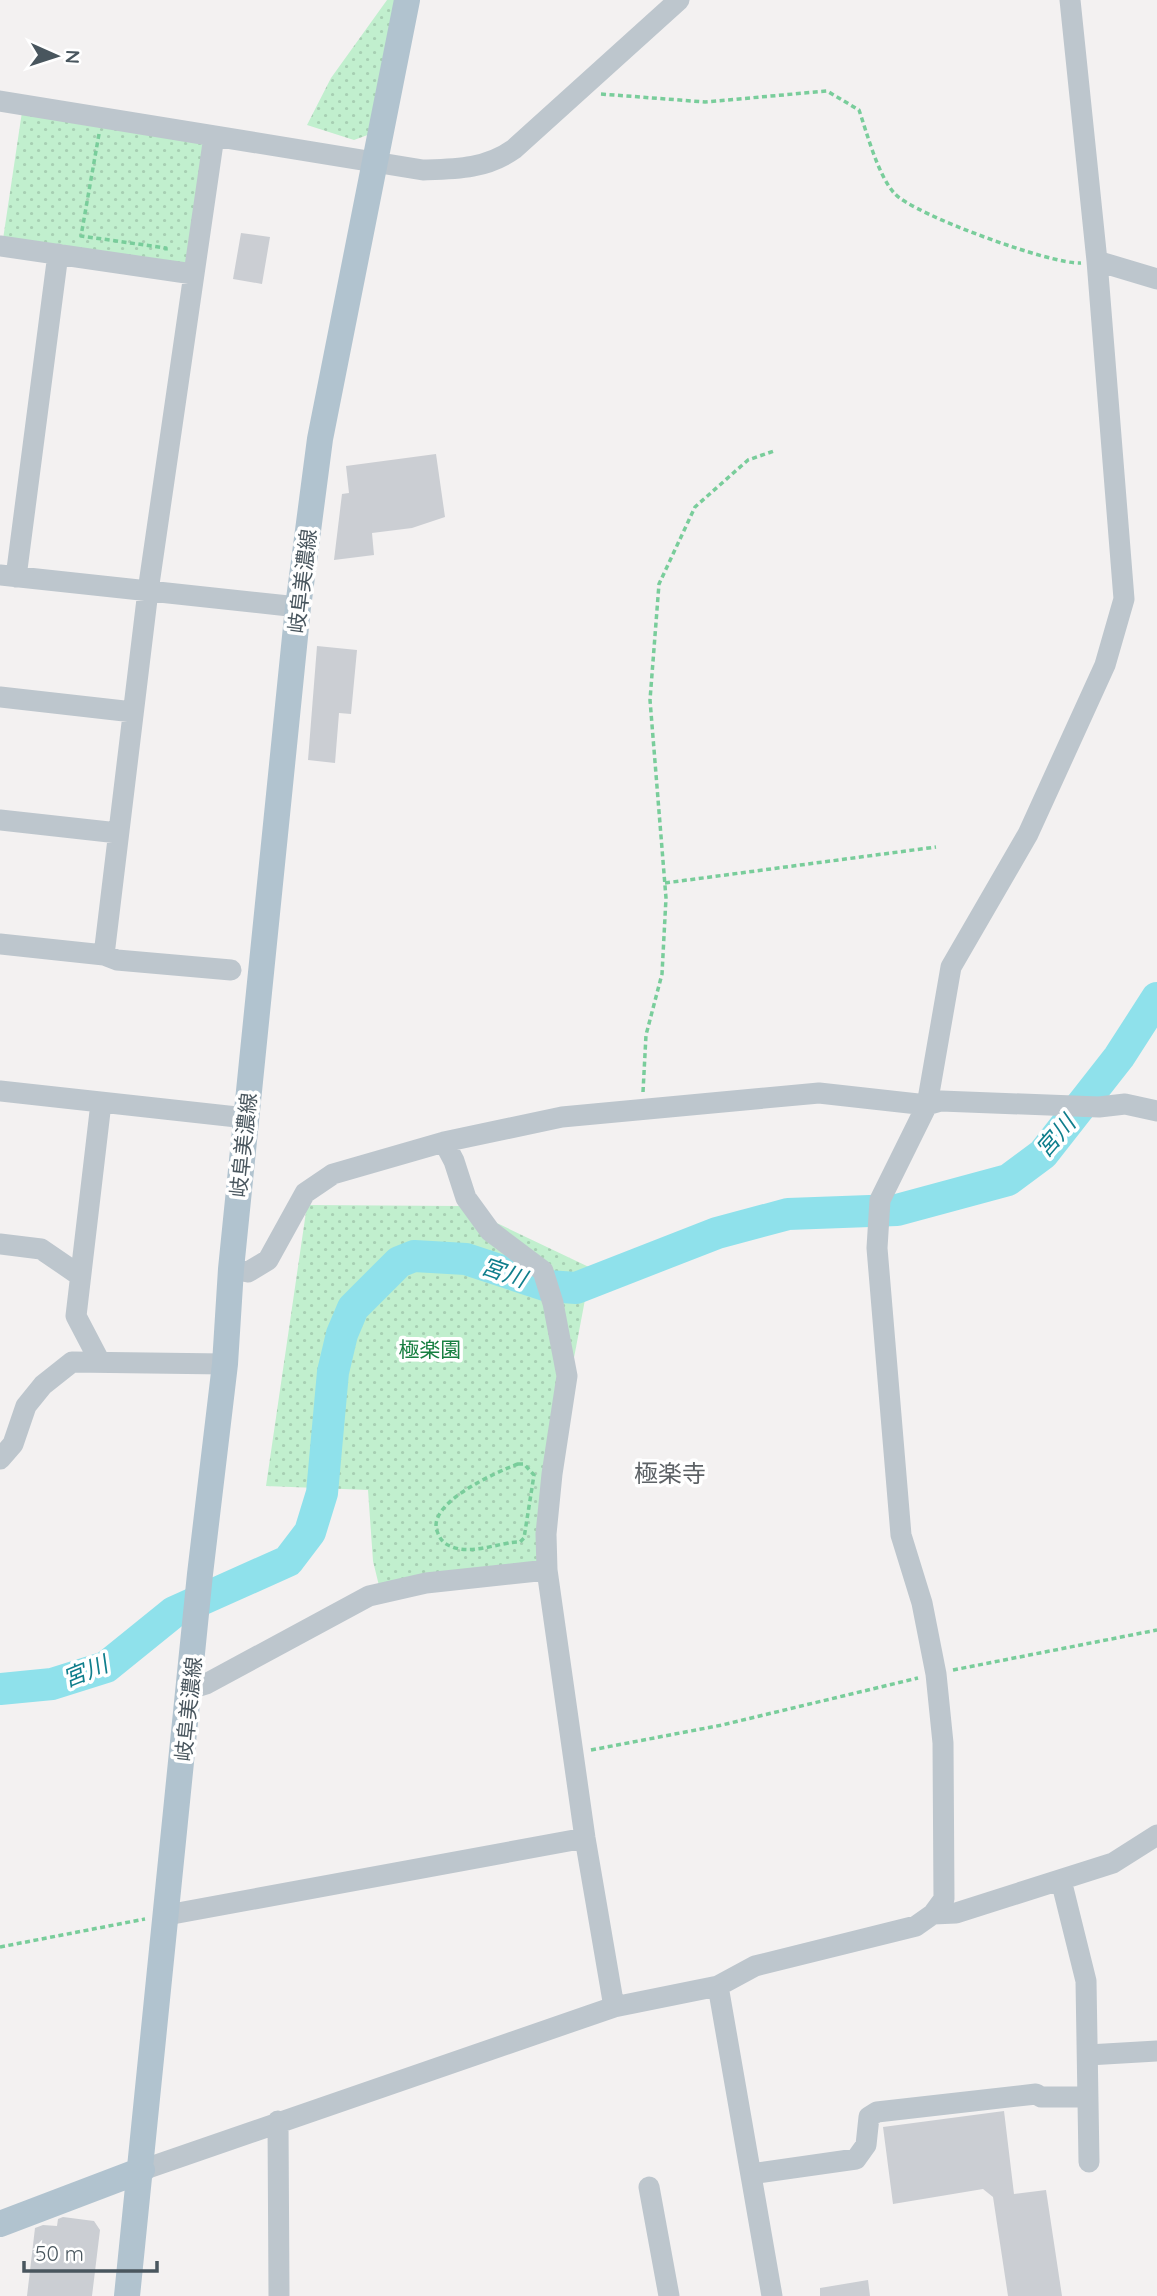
<svg xmlns="http://www.w3.org/2000/svg" width="1157" height="2296" font-family="Quicksand,'Noto Sans JP',sans-serif">
<defs>
<pattern id="green-dots" width="8" height="8" patternUnits="userSpaceOnUse" patternTransform="scale(1.75)"><rect width="8" height="8" fill="#c1efce"/><path d="M2 2h.1M6 6h.1" fill="none" stroke="#a7cfb3" stroke-width="1.8" stroke-linecap="round"/></pattern>
</defs>
<rect width="100%" height="100%" fill="#f3f1f1"/>
<path fill="url(#green-dots)" d="M387 0H411L392 126 354 140 307 125 331 78Z
M23 105 214 136 193 274 2 246Z
M307 1205 461 1206 591 1268 552 1474 547 1570 381 1594 373 1561 368 1490 266 1486Z"/>
<g fill="none" stroke-linecap="round" stroke-linejoin="round">
<path stroke="#8fe1eb" stroke-width="32" d="M0 1689 52 1684 106 1667 174 1612 288 1561 310 1532 322 1493 333 1372 342 1334 353 1308 399 1262 414 1256 466 1259 548 1286 576 1288 717 1233 788 1214 897 1210 1008 1180 1043 1154 1119 1057 1157 998"/>
</g>
<path fill="#cbced3" d="M241 233 270 237 262 284 233 279Z
M436 454 445 517 412 528 372 533 374 555 334 560 342 494 349 493 346 466Z
M317 646 357 650 351 714 339 713 335 763 308 760Z
M1004 2111 1014 2194 1046 2190 1062 2296H1008L993 2197 983 2189 893 2204 883 2127Z
M63 2217 94 2221 100 2230 92 2296H27L35 2228 43 2225 57 2226 58 2219Z
M868 2280 870 2296H820V2288Z"/>
<g fill="none" stroke-linecap="round" stroke-linejoin="round">
<path stroke="#79cd9b" stroke-width="3.5" stroke-dasharray="5 3.5" stroke-linecap="butt" d="M601 94 705 102 827 91 859 110C867 133 878 176 895 194 915 215 1052 265 1081 263
M99 134 81 236 166 248V253
M665 883 936 847
M643 1092 646 1035 662 974 666 898 650 700 659 584 695 507 748 460 774 451
M518 1464H524L534 1475 524 1538 520 1542C499 1542 471 1556 450 1546 443 1543 440 1539 437 1531 427 1503 496 1472 518 1464Z
M953 1670 1157 1630
M591 1750 722 1725 918 1678
M0 1947 145 1919"/>
<path stroke="#bdc6cd" stroke-width="21" d="M0 101 423 170C456 169 486 169 514 149L679 0
M0 246 193 274
M1097 261 1157 279
M0 575 298 607
M16 577 58 254
M0 697 133 712
M0 820 118 833
M0 944 104 955 117 960 231 970
M104 955 148 591 214 136
M0 1091 246 1118
M444 1142 454 1161 466 1198 490 1231 543 1271 553 1303 567 1376 552 1474 546 1534 547 1570 585 1838 614 2007
M0 1244 41 1249 79 1275
M231 1269 248 1272 268 1260 305 1193 333 1174 444 1142 562 1117 819 1093 927 1105 941 1101 1099 1107 1125 1104 1157 1111
M99 1360 76 1316 101 1103
M0 1459 13 1444 26 1406 43 1385 72 1362 225 1364
M190 1689 206 1684 369 1596 426 1583 547 1570
M1061 1880 1086 1981 1089 2162
M933 1914 956 1913 1113 1863 1157 1835
M167 1915 585 1838
M718 1986 772 2296
M1088 2055 1157 2051
M278 2121 279 2296
M142 2170 614 2007 718 1986 755 1966 916 1926 933 1914 944 1899 943 1743 936 1674 922 1603 901 1535 877 1248 880 1200 927 1105 951 967 1028 834 1105 665 1124 599 1097 261 1070 0
M751 2174 856 2159 866 2145 869 2117 877 2112 1036 2094 1041 2097H1088
M649 2187 669 2296"/>
<path stroke="#b1c3cf" stroke-width="26" d="M0 2224 142 2170
M127 2296 200 1574 225 1364 231 1269 298 607 320 439 407 0"/>
</g>
<g text-anchor="middle" dominant-baseline="central" stroke-width="7" stroke-linejoin="round" paint-order="stroke">
<g font-size="21" fill="#49565e" stroke="#fff">
<text transform="translate(302 581) rotate(-83)">岐阜美濃線</text>
<text transform="translate(243 1145) rotate(-84)">岐阜美濃線</text>
<text transform="translate(188 1709) rotate(-84)">岐阜美濃線</text>
</g>
<g font-size="21" fill="#198042" stroke="#fff">
<text x="430" y="1349">極楽園</text>
</g>
<g font-size="23" font-style="italic" fill="#0f7e8c" stroke="#fff">
<text transform="translate(1055 1136) rotate(-49)">宮川</text>
<text transform="translate(504 1272) rotate(19)">宮川</text>
<text transform="translate(85 1671) rotate(-22)">宮川</text>
</g>
<g font-size="24" fill="#5d6266" stroke="#fff">
<text x="670" y="1473">極楽寺</text>
</g>
</g>
<g transform="translate(56 56) rotate(93)" stroke="#ffffff" stroke-width="5" paint-order="stroke">
<path d="M0-5L12 26L0 18L-12 26Z" fill="#49565e"/>
<text y="-10" font-size="19" font-weight="bold" text-anchor="middle" fill="#49565e">N</text>
</g>
<path d="M24 2261v10h133v-10" fill="none" stroke="#49565e" stroke-width="3.5"/>
<text x="35" y="2261" font-size="21" fill="#49565e" stroke="#ffffff" stroke-width="5" paint-order="stroke">50 m</text>
</svg>
